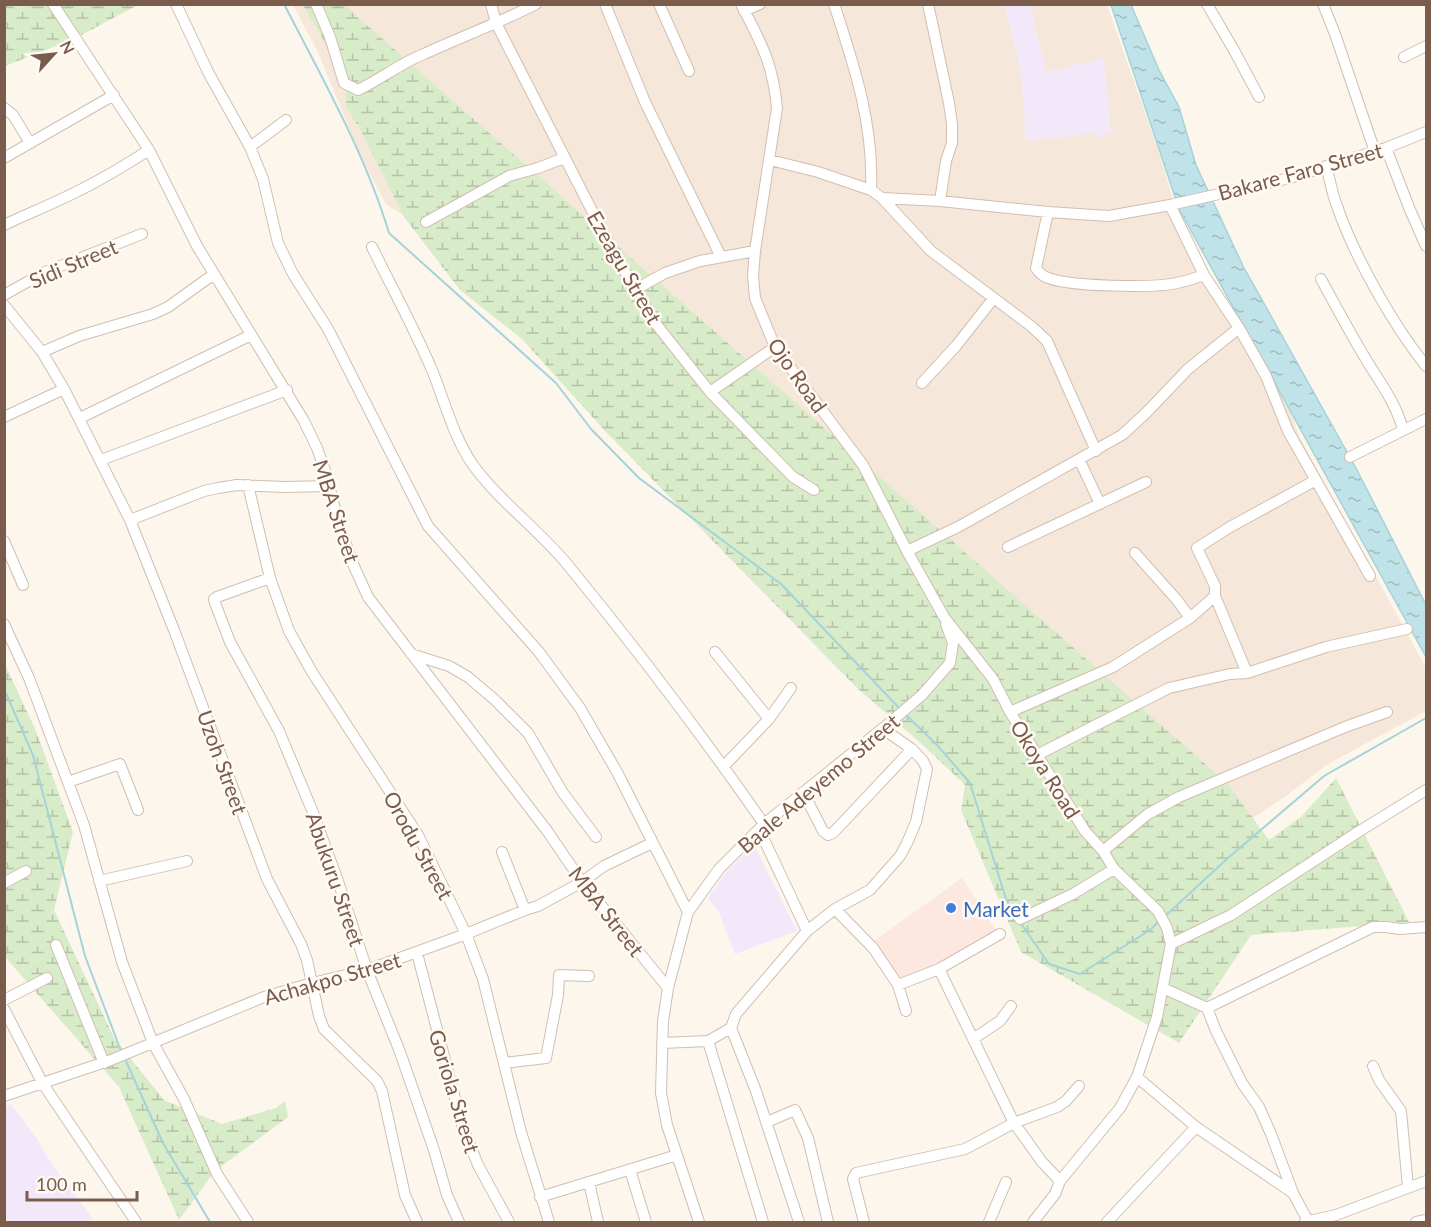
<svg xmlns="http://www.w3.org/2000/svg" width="1431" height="1227" font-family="Lato,sans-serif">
<defs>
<pattern id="wetland-marsh" width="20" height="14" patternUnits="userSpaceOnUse" patternTransform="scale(1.5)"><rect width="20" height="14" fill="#d8ecc9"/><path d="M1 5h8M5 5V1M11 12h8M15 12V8" fill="none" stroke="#b4c2a5"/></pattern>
<pattern id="water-ripples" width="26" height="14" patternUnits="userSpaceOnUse" patternTransform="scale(1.5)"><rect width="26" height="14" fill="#bfe3e8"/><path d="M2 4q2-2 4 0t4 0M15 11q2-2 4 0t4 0" fill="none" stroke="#a0bbbe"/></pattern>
</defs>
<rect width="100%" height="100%" fill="#fdf6ec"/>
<path fill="#f5e8da" d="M293 5H1107L1160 155 1181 228 1289 403 1298 434 1426 668V711L1328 764 1286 796 1245 823 966 772 407 218 386 204 362 159 317 50Z"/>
<path fill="#fde8e0" d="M962 878 1002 939 900 990 868 945Z"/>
<path fill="#f3e8fa" d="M1005 5H1030L1046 72 1104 58 1111 133 1095 137 1094 131 1076 136 1025 141 1024 102 1019 66Z
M754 845 797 931 735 954 719 913 708 898 727 871Z
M11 1104 37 1139 51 1163 93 1219 85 1222H8L5 1218V1106Z"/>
<path fill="url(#wetland-marsh)" d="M5 5H138L74 39 5 66Z
M303 5H344L1228 784 1269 840 1302 816 1336 778 1409 922 1251 935 1179 1043 1021 952 961 810 965 785 924 746 858 689 606 432 522 339 460 290 404 217 360 129 346 107V88L323 39Z
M4 662 36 731 73 832 54 910 114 1038 164 1100 222 1124 276 1108 285 1101 288 1117 215 1171 179 1220 119 1087 5 957Z"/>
<path fill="url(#water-ripples)" stroke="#a5d3da" stroke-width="1.5" d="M1111 5H1131L1159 70 1179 107 1196 165 1243 266 1357 470 1426 605V657L1179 209Z"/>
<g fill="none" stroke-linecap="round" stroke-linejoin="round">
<path stroke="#a5d3da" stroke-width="2" d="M284 4C322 78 365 153 389 233L556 383 591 429 639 478 781 584 901 710
M4 689 33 755 85 956 121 1051
M905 714 937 745 970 783 1006 899 1017 917
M1164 917 1228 858 1324 776 1426 718
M1020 922 1049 964 1080 974 1150 930 1160 920
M125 1059 163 1143 210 1222"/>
<g stroke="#d1beb0" stroke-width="12">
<path id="minor" d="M53 4 149 150 197 246 304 421 317 448 326 473 338 521 353 564 368 597 548 832 582 882 668 988
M176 4 208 72 250 147 263 179 278 243 293 274 328 329 428 526 539 652 580 708 617 772 688 912
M316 4 330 37 344 83 358 90C381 79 401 63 424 54 461 37 499 23 536 4
M491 4 496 23 611 248 656 324 710 392 793 477 814 490
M605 4 645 102 721 257
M659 4 689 71
M741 4C761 43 773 63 777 108L755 251 753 276 755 298 775 347 863 465 907 551 944 617 993 679 1010 712 1085 831 1103 851 1114 869 1158 911 1167 928 1171 944 1157 1017 1137 1077 1120 1108 1060 1181 1055 1194 1033 1222
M834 4C854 65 874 125 871 190
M928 4 949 103 952 124V143L946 161 940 201
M1207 4 1235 52 1259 97
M1323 4 1335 34 1375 152
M744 11 760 4
M1404 57 1426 46
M4 108 13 115 30 143
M250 147 286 120
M1386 148 1410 210 1426 246
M4 158 114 95
M770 160 818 172 871 190 882 198 940 201 1048 212 1109 216 1170 205 1290 178 1386 148 1426 132
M1326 166C1330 179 1332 194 1337 206 1354 256 1393 325 1426 366
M882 198 931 251 1031 326 1047 341 1096 451
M1170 205 1204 275 1239 328 1266 376 1288 431 1370 576
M1048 212 1036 268C1039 273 1041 275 1046 277 1067 287 1154 288 1177 283 1186 281 1196 278 1204 275
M426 222 509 176 538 168 564 158
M4 225C27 214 50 205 72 194 99 181 124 166 149 150
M372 247C392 288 414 328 432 370 445 402 453 436 473 465 500 502 538 529 567 564 636 648 702 735 764 824
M1321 279C1335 305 1349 331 1364 356 1378 380 1396 402 1403 430
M636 289 665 273 700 261 755 251
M4 295 45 272 142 234
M4 305 42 352 64 389 130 520 174 630 267 879 301 944 307 960 319 1016 324 1029 377 1081 382 1091 405 1195 417 1222
M42 352 79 336 153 314 168 307 214 274
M922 383 956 346 993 299
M710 392 775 347
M4 417 64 389
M80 418 251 335
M1350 457 1426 419
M1079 459 1100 504
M101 460 287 390
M248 485 270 578 289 631 312 672 418 835 466 934 483 979 521 1132 549 1222
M130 520 204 491 218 488 237 485 285 487 330 486
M4 541 23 585
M1008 547 1146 482
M907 551 958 527 1122 435 1147 412 1188 369 1239 328
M1135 553 1177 600 1190 618
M270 578 217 597 214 599 215 603 230 642 279 731 312 810 339 884 367 970 400 1052 434 1150 447 1195 459 1222
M4 624 29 678 84 825 122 962 153 1043 184 1099 217 1174 248 1222
M715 652 769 719
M411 654 449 666 468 677 495 700 528 733 563 793 596 837
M1247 673 1215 596V586L1197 548 1230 527 1316 480
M1010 712 1113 667 1190 618 1215 596
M1037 755 1169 688 1230 674 1247 673 1326 647 1407 629
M724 766 769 719 791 688
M68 782 120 764 138 810
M803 792 823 831 828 835 833 833 912 749
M759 829 807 931
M1103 851 1148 814 1179 797 1345 727 1387 712
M502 852 525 910
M99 881 187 861
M4 883 26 871
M835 909 873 948 898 985 939 969 1000 934
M1020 919 1073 894 1114 869
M1171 944 1231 915 1358 832 1426 790
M56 945 104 1063
M417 953 462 1125 478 1165 509 1222
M939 969 1014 1123 1042 1162 1060 1181
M898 985 906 1011
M1163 988 1207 1008 1216 1031 1242 1083 1259 1107 1271 1134 1293 1193
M4 1000 47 978
M1207 1008 1373 927H1386L1400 929 1426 927
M4 1009 43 1084 136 1222
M731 1028 756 1091 799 1222
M973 1039 1000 1021 1011 1006
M708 1041 763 1222
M662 1043 708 1041 731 1028 736 1014 807 931 835 909 870 890 900 856 907 843 916 822 927 769 923 761 912 749 883 729
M504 1063 546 1058 558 995 559 975 589 976
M1373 1066 1379 1080 1401 1111 1408 1187
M1137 1077 1196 1127 1293 1193 1308 1221
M4 1096 111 1060 264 997 312 983 367 970 466 934 525 910 538 906 582 882 604 866 652 843
M767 1122 795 1110 808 1138 828 1222
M630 1170 646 1222
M589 1182 598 1222
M540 1197 677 1155
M699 1222 667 1125 661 1093 663 1021 668 988 688 912 719 869 764 824 887 725 922 695 950 663 953 643 946 624
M864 1222 853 1179 856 1173 965 1149 1014 1123 1057 1107 1066 1101 1079 1086
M989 1222 1006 1182
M1107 1222 1196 1127
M1305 1222 1336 1215 1426 1181
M1416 1222 1426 1220"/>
</g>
<use href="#minor" stroke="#fff" stroke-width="10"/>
</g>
<circle fill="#3f7fe0" stroke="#fffaf3" stroke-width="2" cx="951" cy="908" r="6"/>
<g text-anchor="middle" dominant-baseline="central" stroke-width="5" stroke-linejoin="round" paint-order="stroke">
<g font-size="21" fill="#7a5c4d" stroke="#fffaf3">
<text transform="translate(1300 171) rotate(-15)">Bakare Faro Street</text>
<text transform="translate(73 263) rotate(-23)">Sidi Street</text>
<text transform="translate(625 267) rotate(60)">Ezeagu Street</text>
<text transform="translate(798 375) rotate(55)">Ojo Road</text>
<text transform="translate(337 511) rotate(72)">MBA Street</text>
<text transform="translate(223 762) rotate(70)">Uzoh Street</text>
<text transform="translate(1046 769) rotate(58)">Okoya Road</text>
<text transform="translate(818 783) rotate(-40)">Baale Adeyemo Street</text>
<text transform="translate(419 845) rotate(61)">Orodu Street</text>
<text transform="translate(336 879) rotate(71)">Abukuru Street</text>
<text transform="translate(607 911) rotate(52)">MBA Street</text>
<text transform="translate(332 978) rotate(-16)">Achakpo Street</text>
<text transform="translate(455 1091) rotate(73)">Goriola Street</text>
</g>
<g font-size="21" fill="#366cbe" stroke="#fffaf3" text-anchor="start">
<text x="963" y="908">Market</text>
</g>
</g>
<rect width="1431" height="1227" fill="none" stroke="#7a5c4d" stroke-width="12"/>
<g transform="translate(54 54) rotate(63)" stroke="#fffaf3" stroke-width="4.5" paint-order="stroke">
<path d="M0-4.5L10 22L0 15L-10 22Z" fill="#7a5c4d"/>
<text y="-9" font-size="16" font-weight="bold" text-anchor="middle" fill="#7a5c4d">N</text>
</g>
<path d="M27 1191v9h110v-9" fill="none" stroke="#7a5c4d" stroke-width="3"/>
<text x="36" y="1191" font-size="18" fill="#7a5c4d" stroke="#fffaf3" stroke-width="4.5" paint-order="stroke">100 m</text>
</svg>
